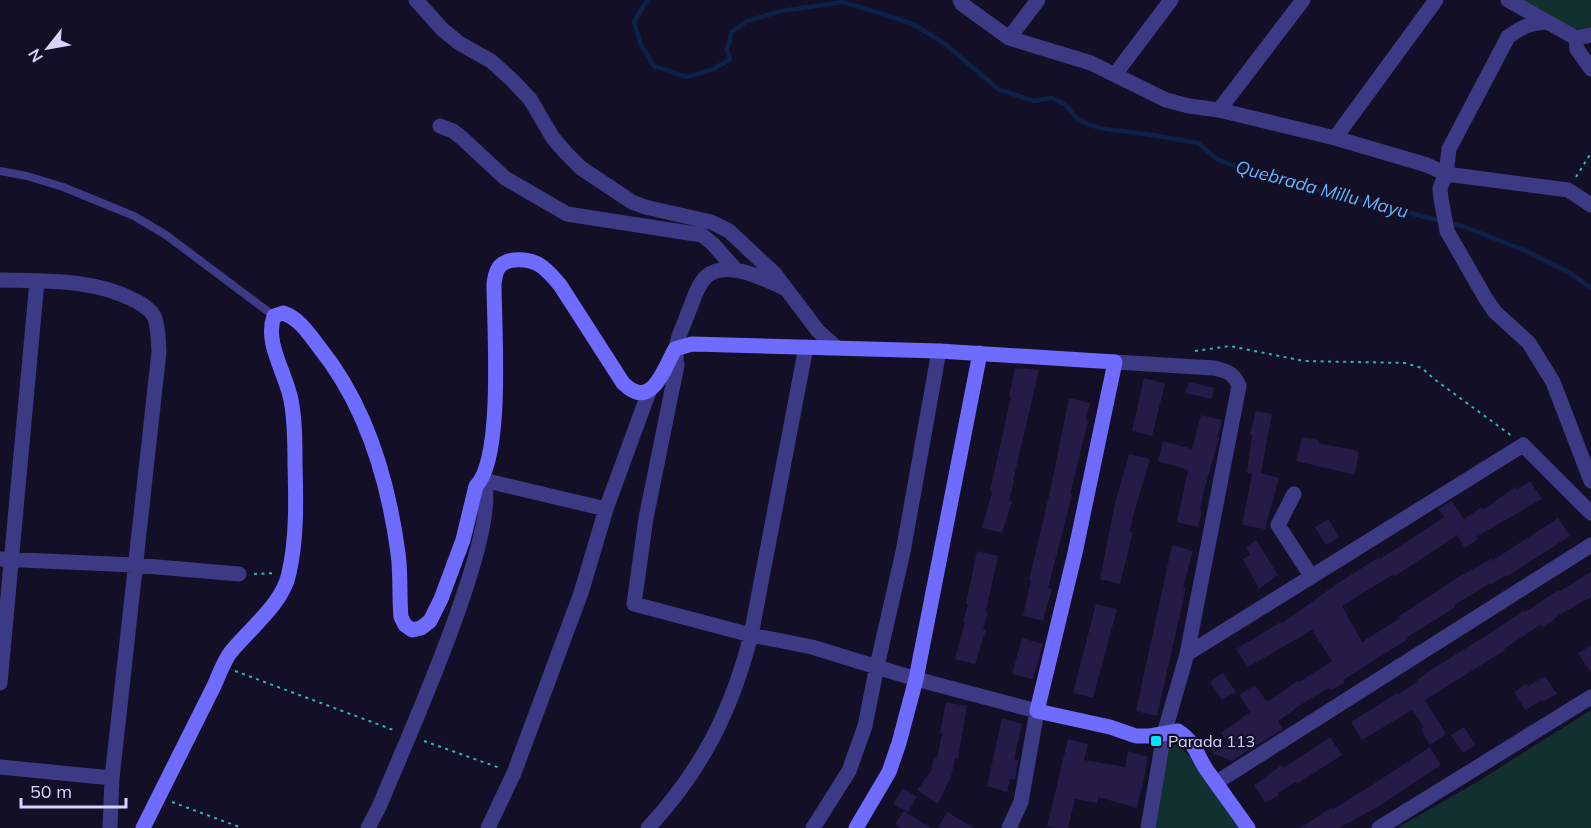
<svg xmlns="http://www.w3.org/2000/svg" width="1591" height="828" font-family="Mulish,sans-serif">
<rect width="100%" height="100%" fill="#130f26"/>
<path fill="#12302f" d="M1521 0H1591V28L1583 31 1574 30Z
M1591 710V828H1397L1477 782Z
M1176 744 1192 758 1241 828H1154L1170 746Z"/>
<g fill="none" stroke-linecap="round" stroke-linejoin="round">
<path stroke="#0c2248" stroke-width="4.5" d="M647 0 634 22 641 45 654 66 687 77 714 69 730 59 727 49 732 32 747 21 781 11 843 2 883 14 915 25 945 44 998 89 1034 101 1051 98 1065 104 1078 120 1099 128 1153 135 1198 143 1218 160 1273 179 1465 227 1526 251 1570 273 1591 288"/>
</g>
<path fill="#241b47" d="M1015 368 1039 370 1013 481H1014L1009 501H1012L1002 533 982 528 992 492 990 491 1011 397H1009Z
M1144 378 1165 384 1152 436 1132 431Z
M1189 382 1214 388 1212 399 1185 393Z
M1069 398 1090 403 1086 420 1088 421 1070 495H1072L1048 588 1052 589 1043 621 1023 616 1031 580H1029L1051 487Z
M1256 411 1272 414 1261 473 1279 478 1265 529 1242 525 1252 474 1247 473 1252 435 1250 434Z
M1201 415 1222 420 1217 438H1219L1203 494 1200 511H1202L1198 527 1177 522 1188 470 1158 461 1163 441 1192 449Z
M1302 437 1318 440V443L1359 451 1355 475 1296 461Z
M1129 454 1150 459 1134 513 1130 531 1133 532 1120 584 1100 579 1115 503Z
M1530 481 1542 499 1476 537 1478 539 1465 548 1457 535 1395 576 1394 574 1342 606 1362 642 1400 618 1399 616 1458 577 1491 559 1492 561 1558 518 1570 536 1508 576 1507 575 1490 585 1489 584 1454 605 1455 607 1440 617 1407 637 1408 639 1343 680 1345 682 1331 690 1330 688 1313 697 1294 709V710L1278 721 1283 729 1231 761 1212 753 1228 744 1221 733 1250 712 1239 695 1255 685 1267 702 1297 681 1299 682 1332 661 1312 630 1248 667 1236 649 1281 622 1282 623 1337 584 1379 557 1380 559 1444 517 1438 509 1452 501 1464 519 1482 507 1483 510 1515 487 1517 489Z
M1329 519 1339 538 1326 545 1315 527Z
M1256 540 1278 575 1259 589 1243 559 1250 555 1246 547Z
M1172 545 1193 551 1183 588H1186L1157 716 1136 711Z
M977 551 998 556 986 611 988 612 983 630H986L975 664 955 659 965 622H963L968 604H966Z
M1591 572V597L1554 618 1555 619 1542 627 1540 625 1504 649 1505 650 1425 700 1446 734 1430 745 1421 729 1424 727 1412 710 1362 740 1351 722 1397 693 1398 694 1417 682 1416 681 1431 670 1495 630 1524 610 1525 612 1558 590 1560 591Z
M1096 604 1117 609 1093 698 1073 693Z
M1022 638 1043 644 1033 679 1012 674Z
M1591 645V673L1578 653Z
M1223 673 1236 692 1222 700 1210 682Z
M1545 676 1557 694 1543 702 1542 700 1525 710 1514 692 1526 684 1528 686Z
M946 702 967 706 958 759 955 758 951 777 938 804 917 790 931 771 934 757 937 758 942 733H940Z
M1002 718 1022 724 1014 759 1018 760 1015 780 1010 779 1007 792 987 786Z
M1464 727 1476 745 1463 753 1451 735Z
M1330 737 1342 755 1297 784 1296 782 1278 793 1279 795 1265 803 1254 785 1282 765 1283 768Z
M1068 739 1088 744 1084 760 1125 767 1128 751 1148 757 1142 790 1141 789 1137 808 1098 797 1097 803 1075 799 1068 828H1055L1047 826Z
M1430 747 1441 765 1381 805 1339 828H1300L1332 807 1333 809 1366 789Z
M903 788 917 797 908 812 893 804Z
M904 811 931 828H901L895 824Z
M947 812 974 828H938Z"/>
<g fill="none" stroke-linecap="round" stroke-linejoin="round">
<path stroke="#2fb8b0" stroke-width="2" stroke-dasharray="3 4.5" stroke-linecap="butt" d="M1576 177 1591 153
M1195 351 1230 346 1304 361 1405 363 1422 368 1434 379 1512 436
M254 574 275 573
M235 671 396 731
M424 741 500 768
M172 802 242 828"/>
<path stroke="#3d3a85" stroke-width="8" d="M0 171 27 176 63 187 134 216 166 235 274 316"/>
<path stroke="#3d3a85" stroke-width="15" d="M416 0 442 29 459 43 491 61 512 80 530 99 553 138 566 153 581 168 632 202 645 207 711 222 729 231 775 274 818 331 836 347
M960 0 962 4 1009 38 1091 63 1166 100 1189 106 1219 110 1335 138 1427 165 1446 174 1568 190 1591 205
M1508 0 1576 38 1591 35
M1547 22C1530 23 1521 27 1508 37L1449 149 1446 174 1440 188 1441 199 1447 231 1486 299 1495 312 1529 343 1553 382 1591 481
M1009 38 1038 0
M1576 38 1577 49 1591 69
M1116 73 1171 0
M1219 110 1303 0
M440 126 453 131 462 138 505 178 567 214 702 235 712 243 736 270
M1335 138 1436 0
M0 280C46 281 95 279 136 301 143 305 150 309 154 316 159 327 158 341 159 352L112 778 110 828
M786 289C765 279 723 257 704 279 696 288 693 302 688 313 681 333 673 343 677 365L646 518 634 604 751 635 812 647 916 679 1037 711 1021 802 1009 828
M1115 362 1214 368C1227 371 1234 373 1239 386L1187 654 1164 734 1148 828
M483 480 606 509
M1294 494 1278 525 1311 576
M0 559 134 565 239 574
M1187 654 1523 445 1591 513
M0 683 37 281
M0 767 112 778
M1217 782 1591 545
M368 828 379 807C401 753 505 525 483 480
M488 828 514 773 581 593 606 509 650 389
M648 828C702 770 732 710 751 635L806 347
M813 828 849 771 865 726 877 666 903 552 939 351
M1379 828 1591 697"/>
<path stroke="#6f6bff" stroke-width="15" d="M143 828 214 686C219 675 223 663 230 653 249 629 283 604 289 573 297 538 296 500 295 464 295 442 295 421 291 400 286 373 264 343 274 316L283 313C299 318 309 334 319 347 366 405 388 479 398 553 401 574 399 596 401 617L405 625 412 630 421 628 430 621 441 599 463 540 476 486C504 458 494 326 494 284 495 278 495 271 500 266 509 257 528 259 538 264 547 269 553 277 560 285L623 383C651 411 663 371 675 349L692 344 939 351 1115 362 1075 553 1037 711 1110 727 1136 736H1150L1178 731C1194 741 1197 755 1206 769 1220 789 1234 808 1248 828
M856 828 889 772 899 743 916 679 980 353"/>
</g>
<rect fill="#00e5ff" stroke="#130f26" stroke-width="2" x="1150" y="735" width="12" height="12" rx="3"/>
<g text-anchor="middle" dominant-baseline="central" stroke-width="4.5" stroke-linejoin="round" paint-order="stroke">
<g font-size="16" fill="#d9d4ff" stroke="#130f26" text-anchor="start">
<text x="1168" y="741">Parada 113</text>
</g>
<g font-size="18" font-style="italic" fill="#62b6ff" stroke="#130f26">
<text transform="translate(1322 189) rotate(15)">Quebrada Millu Mayu</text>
</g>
</g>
<g transform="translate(48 48) rotate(239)" stroke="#130f26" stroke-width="4.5" paint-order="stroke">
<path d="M0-4.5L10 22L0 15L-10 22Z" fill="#d9d4ff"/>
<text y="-9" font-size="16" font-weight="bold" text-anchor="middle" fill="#d9d4ff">N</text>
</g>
<path d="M21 798v9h105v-9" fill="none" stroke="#d9d4ff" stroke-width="3"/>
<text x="30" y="798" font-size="18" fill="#d9d4ff" stroke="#130f26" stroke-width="4.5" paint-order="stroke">50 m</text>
</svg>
